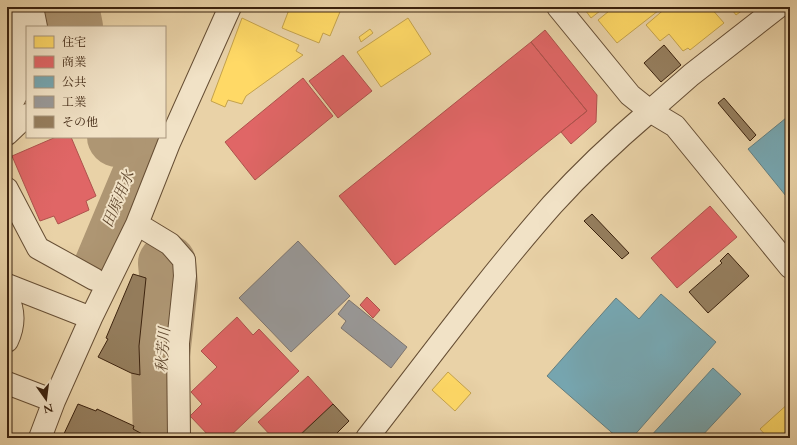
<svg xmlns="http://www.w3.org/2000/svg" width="797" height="445" font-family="Cardo,'Noto Serif JP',serif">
<rect width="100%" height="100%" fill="#e9d2a7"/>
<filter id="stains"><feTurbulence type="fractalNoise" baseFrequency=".005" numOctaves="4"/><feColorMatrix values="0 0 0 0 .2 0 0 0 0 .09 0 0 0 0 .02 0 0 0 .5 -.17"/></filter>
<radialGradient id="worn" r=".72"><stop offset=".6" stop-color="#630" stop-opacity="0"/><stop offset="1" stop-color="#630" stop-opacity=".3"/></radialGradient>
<path fill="#ffd966" stroke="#c4a24c" d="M290 7H342L330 36 323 33 319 43 282 28Z
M583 7H605L591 18Z
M614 7H663L617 43 598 20Z
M667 7H710L724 23 690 50 688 48 683 51 669 34 660 41 646 25Z
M730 7H747L736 15Z
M242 18 299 45 296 51 303 55 246 96 242 104 228 100 225 107 211 101Z
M408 18 431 54 381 87 357 52Z
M370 29 373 33 361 42 359 37Z
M448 372 471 393 455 411 432 390Z
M790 402V438H768L760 429Z"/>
<path fill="#e06666" stroke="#ae524c" d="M545 30 597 95 596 122 571 144 561 132 587 111 531 42Z
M531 42 587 111 395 265 339 196Z
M343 55 372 91 338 118 309 81Z
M303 78 333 116 255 180 225 142Z
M56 137H71L96 196 86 201 89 210 58 224 54 216 40 221 12 156Z
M710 206 737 237 677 288 651 258Z
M367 297 380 310 373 318 360 305Z
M237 317 253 335 259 329 299 371 228 438H211L190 416 202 404 191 392 217 367 201 351Z
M308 376 333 404 296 438H273L258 422Z"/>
<path fill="#76a5af" stroke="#647e7f" d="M786 118 790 122V201L748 149Z
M661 294 716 342 632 438H618L547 376 616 298 639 319Z
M713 368 741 394 700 438H649Z"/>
<path fill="#999" stroke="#7d756f" d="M298 241 350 296 291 352 239 298Z
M349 300 407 347 391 368 341 328 346 321 338 314Z"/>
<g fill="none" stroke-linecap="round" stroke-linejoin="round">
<path stroke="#ae9673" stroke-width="34" d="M92 261 144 137"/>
<path stroke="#ae9673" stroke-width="58" d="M70 7 74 27
M116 137 117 138
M162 438 160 364 169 285 167 263"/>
</g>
<path fill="#957e5e" stroke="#3b220e" d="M664 45 681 65 661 82 644 63Z
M724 98 756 135 750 141 718 103Z
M592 214 629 253 622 259 584 221Z
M728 253 749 276 708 313 689 292 722 263 720 261Z
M133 274 146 278 139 346 140 375 131 373 98 357 108 339 106 338Z
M78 404 96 411 97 409 134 426 133 429 146 436 145 438H62Z
M333 404 349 421 332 438H297Z"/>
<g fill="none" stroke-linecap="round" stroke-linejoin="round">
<g stroke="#664e34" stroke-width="24">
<path id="pedestrian" d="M32 7 36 27
M7 134 27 115
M7 189 38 248 94 279"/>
</g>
<g stroke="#664e34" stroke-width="24">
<path id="minor" d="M15 7 18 51
M7 37C23 51 27 79 15 97 13 101 10 104 7 107
M650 111 691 75 778 7
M137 224 170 244 184 260 185 276 178 343 179 438
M7 285 91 318
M7 297C15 312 14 326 7 341
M7 383 54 401
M40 438 54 401 91 318 137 224 169 143 230 7"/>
</g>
<g stroke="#664e34" stroke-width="24">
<path id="tertiary" d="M558 7 630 95 650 111 675 126 790 267
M367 438C428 360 486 280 552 205 582 172 616 140 650 111"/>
</g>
<use href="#pedestrian" stroke="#f1e2c6" stroke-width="22"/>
<use href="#minor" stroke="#f1e2c6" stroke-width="22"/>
<use href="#tertiary" stroke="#f1e2c6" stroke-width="22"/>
</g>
<g text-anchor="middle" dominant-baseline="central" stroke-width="4" stroke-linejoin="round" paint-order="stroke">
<g font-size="15" font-style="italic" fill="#5e452c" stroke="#f1e2c6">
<text transform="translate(118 199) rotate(-67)">田原用水</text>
<text transform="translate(163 350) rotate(-86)">秋芳川</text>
</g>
</g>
<rect width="797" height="445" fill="none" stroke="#e9d2a7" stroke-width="24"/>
<rect x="8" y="8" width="781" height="429" fill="none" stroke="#3b220e" stroke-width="2"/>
<rect x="12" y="12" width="773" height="421" fill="none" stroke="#3b220e"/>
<rect x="26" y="26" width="140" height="112" fill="#f1e2c6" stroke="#a8957c"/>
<rect x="34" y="36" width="20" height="12" fill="#ffd966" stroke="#a8957c"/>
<text x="62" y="46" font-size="12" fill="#3b220e">住宅</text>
<rect x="34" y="56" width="20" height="12" fill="#e06666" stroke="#a8957c"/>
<text x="62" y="66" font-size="12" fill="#3b220e">商業</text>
<rect x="34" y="76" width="20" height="12" fill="#76a5af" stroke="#a8957c"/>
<text x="62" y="86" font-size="12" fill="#3b220e">公共</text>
<rect x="34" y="96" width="20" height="12" fill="#999999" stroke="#a8957c"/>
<text x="62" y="106" font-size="12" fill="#3b220e">工業</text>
<rect x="34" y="116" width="20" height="12" fill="#957e5e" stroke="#a8957c"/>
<text x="62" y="126" font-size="12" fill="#3b220e">その他</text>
<g transform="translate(46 399) rotate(166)" stroke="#f1e2c6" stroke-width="3" paint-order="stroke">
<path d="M0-3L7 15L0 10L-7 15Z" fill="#3b220e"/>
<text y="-6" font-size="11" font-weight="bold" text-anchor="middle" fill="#3b220e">N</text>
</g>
<rect width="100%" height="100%" filter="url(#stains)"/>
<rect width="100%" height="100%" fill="url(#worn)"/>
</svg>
